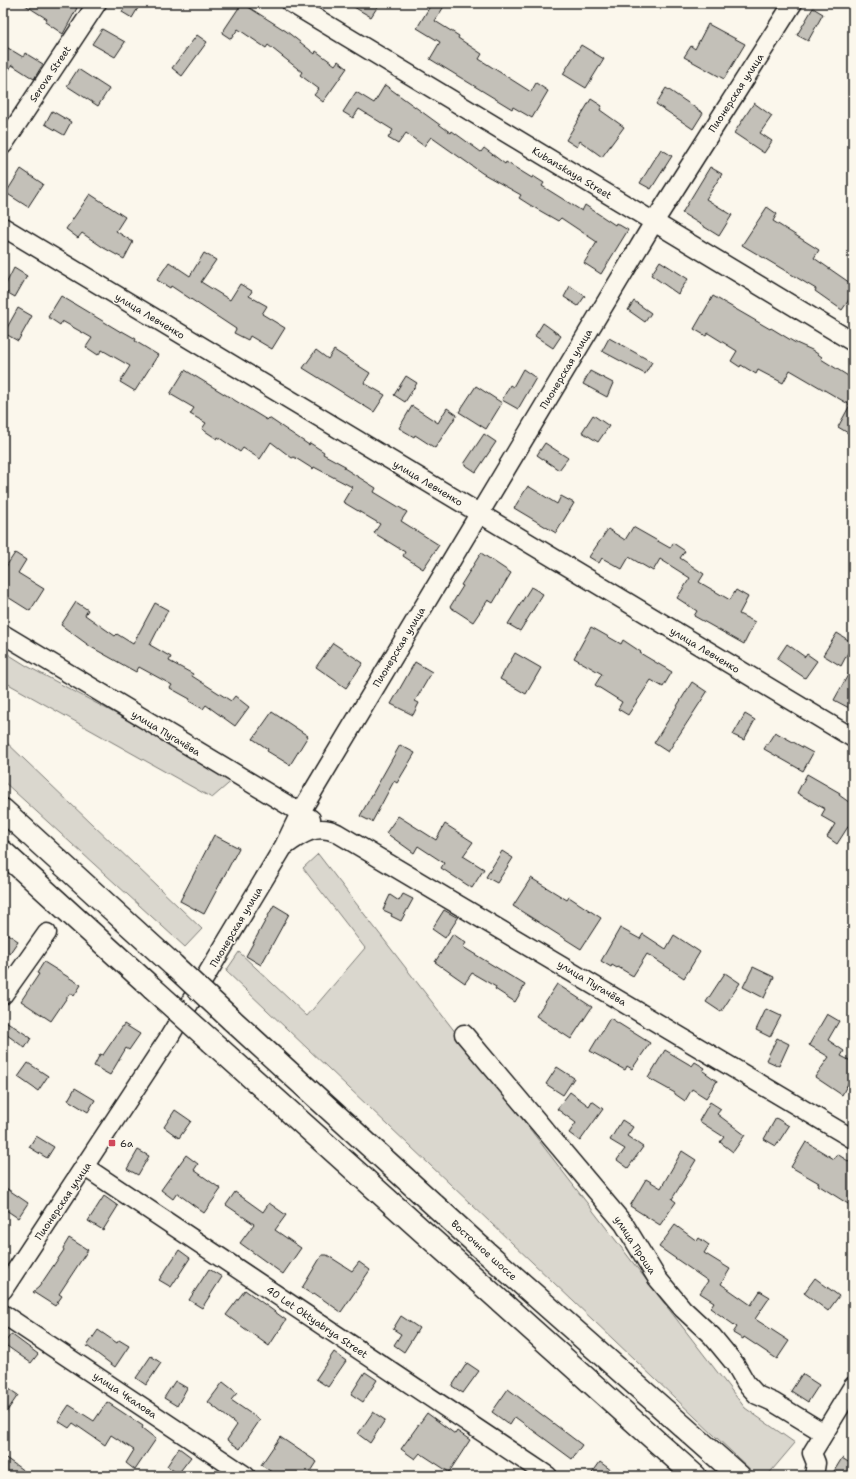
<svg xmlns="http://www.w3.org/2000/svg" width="856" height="1479" font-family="'Shantell Sans',sans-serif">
<rect width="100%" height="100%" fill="#fbf7ec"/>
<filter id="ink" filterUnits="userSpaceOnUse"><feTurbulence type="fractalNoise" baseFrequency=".025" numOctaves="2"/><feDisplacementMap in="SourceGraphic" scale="8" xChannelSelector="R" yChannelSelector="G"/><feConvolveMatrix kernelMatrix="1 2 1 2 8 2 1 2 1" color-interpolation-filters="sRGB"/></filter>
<g filter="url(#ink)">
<path fill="#dad7ce" stroke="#7b7a75" d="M3 651 27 666 235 778 212 798 3 681Z
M3 739 202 929 185 947 3 781Z
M318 854 745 1408 795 1443 767 1476H757L226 971 239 952 307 1016 365 948 303 868Z"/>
<path fill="#c3c0b8" stroke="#1c1c1c" d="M22 3H69L77 8 63 34 45 22 47 19Z
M127 3H141L132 18 122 12Z
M242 3 286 31 315 54 316 51 335 65 338 61 347 68 323 102 314 95 319 89 300 75 302 72 268 45 266 48 238 29 231 39 222 33Z
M347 3H380L371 17Z
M432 3H446L435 21 459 36 458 38 482 54 479 59 531 92 536 83 548 91 532 118 513 107 512 109 430 59 440 42 417 28Z
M813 8 823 14 808 41 797 35Z
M708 24 745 44 724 79 684 57 691 46 695 49Z
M102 29 125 42 115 57 92 44Z
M197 35 207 42 182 76 172 68Z
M3 45 23 57 25 53 43 64 34 79 12 65 3 79Z
M581 45 604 59 586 88 563 74Z
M78 69 109 89 98 106 67 86Z
M385 85 451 133 452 131 481 152 484 148 505 164 506 162 532 178 533 176 544 183 542 186 582 211 585 205 615 225 616 223 628 230 601 274 584 263 597 242 561 218 558 221 530 205 519 198 521 195 482 173 431 137 424 146 406 133 398 144 388 138 393 130 359 109 353 118 343 112 356 92 374 103Z
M666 88 703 113 693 129 656 104Z
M591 99 602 106 600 110 624 127 602 157 580 141 577 147 566 140Z
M754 103 772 116 760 133 772 141 764 153 734 133Z
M52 111 71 122 64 135 45 124Z
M661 149 672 156 651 189 640 183Z
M710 167 722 174 706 199 732 215 719 236 682 213Z
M21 169 43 184 28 207 6 193Z
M90 194 125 217 116 231 133 242 124 259 104 248 82 233 78 238 66 229Z
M767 207 777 214 773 221 819 250 814 258 853 285V294L842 310 815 291 816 289 742 245Z
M204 253 216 260 201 282 230 300 240 284 252 291 249 296 267 306 262 314 285 328 272 349 250 336 248 340 234 333 236 329 171 286 170 288 157 280 169 262 190 276Z
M660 261 688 279 678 294 651 275Z
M14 268 27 276 15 297 3 290Z
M570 286 585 296 578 306 564 297Z
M61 296 121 332 122 331 136 339 135 341 158 355 135 391 120 382 130 366 102 350 98 355 86 347 92 338 62 321 60 325 48 317Z
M713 296 770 329 771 328 794 342 812 350 822 357 821 359 853 379V424L848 433 838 427 850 405 790 370 783 383 758 370 756 374 741 365 740 367 731 361 737 351 708 333 706 336 694 329Z
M634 301 651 313 645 322 628 310Z
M18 308 32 316 18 341 4 333Z
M543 323 561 336 553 348 535 336Z
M609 338 652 362 645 374 602 351Z
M316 350 328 359 334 350 370 373 364 383 385 395 374 412 303 368Z
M523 369 536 378 518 409 502 400 510 385 513 387Z
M185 370 267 420 269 418 309 445 310 443 324 452 323 454 345 466 344 468 376 488 374 492 407 512 401 521 439 545 423 569 403 556 405 552 374 533 380 524 343 502 352 487 314 467 313 469 294 457 292 458 271 442 260 459 243 448 240 452 218 437 217 439 202 429 206 423 190 414 194 408 170 394Z
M590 371 613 383 607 397 583 384Z
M406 376 417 383 405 402 394 395Z
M476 386 502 403 486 429 459 412Z
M412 406 438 423 447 408 457 415 435 448 415 435 414 437 399 428Z
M593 415 609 426 598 442 582 432Z
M484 434 496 442 476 472 464 464Z
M545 443 568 458 559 470 537 455Z
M528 486 557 504 561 496 574 503 556 533 514 508Z
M633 527 670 548 673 543 685 551 680 558 704 574 699 582 730 600 736 590 748 597 739 614 755 622 744 644 694 616 697 611 677 598 690 578 660 559 653 571 629 557 622 569 602 558 599 563 589 557 608 529 625 540Z
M15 553 26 560 18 573 44 589 30 611 3 594V571Z
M481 553 511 573 493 603 488 600 473 622 450 607 463 586 461 585Z
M531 587 543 594 520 631 508 624Z
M76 602 88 610 85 615 115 636 117 634 133 644 155 603 168 610 150 645 171 657 169 661 193 674 192 676 231 701 235 696 249 707 235 726 206 705 203 709 189 701 190 699 170 688 172 685 139 667 136 672 91 647 61 625Z
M591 627 621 644 623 640 641 652 640 653 672 672 663 687 651 680 628 715 618 709 622 702 595 685 602 674 574 658Z
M837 633 853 643 841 666 823 655Z
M333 643 363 663 346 688 316 667Z
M787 644 805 657 807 654 817 661 805 678 777 659Z
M515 653 541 668 526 694 500 679Z
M415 662 432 672 415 701 419 703 413 715 391 704Z
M853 666V710L834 700Z
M692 682 707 692 668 752 654 743Z
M272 712 308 736 290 765 267 751 268 749 253 739Z
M745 714 755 720 744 740 733 735Z
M775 732 813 753 803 771 764 749Z
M400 745 415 753 397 783 394 781 372 822 360 816Z
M807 774 840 793 839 795 853 805V819L837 844 827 837 835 824 821 816 825 809 797 793Z
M398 816 436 840 445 824 473 842 463 856 484 869 472 888 441 868 444 863 418 846 414 853 386 833Z
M214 835 239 848 204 914 180 901Z
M502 851 513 858 497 883 486 877Z
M531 878 567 900 569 897 601 918 581 949 513 906Z
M403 894 413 899 401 921 391 916 392 914 383 910 390 895 399 901Z
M274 905 289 914 261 965 246 956Z
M444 910 458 918 445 938 432 929Z
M620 928 640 939 643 934 666 949 674 935 700 952 684 978 647 954 633 976 618 967 617 968 612 965 611 967 601 961Z
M3 931 18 941 3 963Z
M453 934 466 943 463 947 525 985 515 1002 495 989 496 987 472 973 465 983 435 962Z
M44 962 81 985 74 996 70 993 51 1021 21 1001 39 974 37 973Z
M753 967 774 977 764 998 743 987Z
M725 973 740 983 721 1012 706 1002Z
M557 984 592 1007 571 1039 536 1016Z
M766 1009 781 1016 770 1037 756 1030Z
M827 1014 839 1021 828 1040 844 1051 841 1056 853 1062V1074L842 1095 815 1077 829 1057 809 1045Z
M610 1018 650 1043 632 1069 627 1066 625 1070 590 1051Z
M3 1019 31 1038 25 1048 3 1032Z
M124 1024 140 1034 129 1050 126 1048 110 1075 94 1066 100 1054 103 1055Z
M777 1038 789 1044 779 1066 766 1060Z
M665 1050 692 1066 695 1062 705 1068 703 1071 717 1081 706 1098 692 1089 685 1101 675 1094V1093L648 1078Z
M28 1063 48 1076 38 1091 18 1077Z
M557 1067 574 1078 563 1095 546 1084Z
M75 1088 95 1100 88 1112 68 1100Z
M570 1092 589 1106 592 1101 603 1109 580 1141 569 1133 576 1123 557 1109Z
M710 1102 721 1109 717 1114 745 1135 733 1152 720 1142 724 1137 699 1121Z
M175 1110 191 1121 179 1138 164 1127Z
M776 1118 789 1126 776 1146 764 1139Z
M622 1120 633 1127 627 1136 643 1147 628 1168 617 1160 625 1149 610 1140Z
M36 1136 54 1147 47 1158 29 1147Z
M806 1142 834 1159 837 1154 853 1164V1207L818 1185 819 1183 791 1167Z
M138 1150 149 1156 138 1175 127 1169Z
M682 1151 696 1160 672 1199 676 1202 660 1225 630 1206 646 1179 661 1188Z
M186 1155 198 1164 194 1170 221 1189 204 1213 177 1193 173 1199 161 1190Z
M3 1186 28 1203 18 1218 3 1208Z
M235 1192 263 1212 269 1203 286 1215 275 1230 301 1248 283 1274 240 1243 254 1224 226 1205Z
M104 1196 118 1206 103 1230 88 1221Z
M675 1225 697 1241 699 1238 709 1245 704 1253 730 1269 721 1284 751 1305 760 1291 770 1297 755 1319 789 1341 777 1359 744 1337 743 1339 733 1333 737 1327 710 1308 714 1302 700 1293 708 1281 659 1247Z
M69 1238 88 1250 59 1294 62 1296 55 1306 33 1292 39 1287 64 1250 63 1248Z
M179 1250 190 1258 171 1287 159 1280Z
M322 1255H327L352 1271 359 1262 370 1270 341 1312 314 1293 313 1295 302 1288Z
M209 1269 222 1277 202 1308 189 1300Z
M815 1278 839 1296 828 1311 804 1293Z
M245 1290 286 1320 269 1346 226 1315Z
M401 1316 419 1328 404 1352 394 1345 401 1334 393 1329Z
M98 1330 117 1343 119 1340 129 1346 115 1367 87 1346Z
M11 1334 38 1354 31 1363 4 1344Z
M334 1352 346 1361 328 1387 316 1379Z
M151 1356 161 1363 146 1385 136 1378Z
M467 1363 479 1371 463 1393 452 1386Z
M365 1372 377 1380 363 1402 351 1394Z
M802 1374 819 1385 808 1402 791 1391Z
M175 1381 187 1388 177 1406 164 1398Z
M223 1382 237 1393 231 1400 260 1420 240 1449 227 1440 237 1425 208 1402Z
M3 1385 18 1395 3 1417Z
M508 1389 582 1445 572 1459 515 1417 510 1425 492 1412Z
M107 1402 143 1426 142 1428 156 1439 135 1470 126 1463 134 1450 111 1435 105 1445 73 1423 69 1428 58 1421 69 1405 94 1421Z
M373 1412 385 1420 370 1443 358 1434Z
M427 1413 455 1434 457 1431 470 1440 449 1472 420 1453 415 1459 401 1449Z
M280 1437 317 1462 308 1476H278L261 1465Z
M179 1448 191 1457 178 1474 167 1466Z
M3 1456 31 1476H3Z
M842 1458 853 1465V1476H831Z
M600 1462 619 1476H590Z"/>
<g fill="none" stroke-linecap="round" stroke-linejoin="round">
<g stroke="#1c1c1c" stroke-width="21">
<path id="minor" d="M291 3 853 342
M3 145 97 3
M3 227 853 738
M3 634 311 819
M285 846C301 834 317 823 337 833L853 1139
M3 995 47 933
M464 1034 624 1224 657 1278 683 1309 712 1336 735 1364 746 1383 757 1395 773 1402 824 1433
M85 1167 548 1476
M3 1290 168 1039 284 846 300 813 654 222 793 3
M3 1314 246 1476
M814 1476 816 1463 812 1453 853 1386"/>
</g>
<g stroke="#1c1c1c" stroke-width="25">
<path id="highway" d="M3 810 173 965
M3 852 152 988
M232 1020 478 1245 739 1476
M212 1042 695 1476"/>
</g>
<use href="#minor" stroke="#fbf7ec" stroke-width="18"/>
<use href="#highway" stroke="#fbf7ec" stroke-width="22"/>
<g stroke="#1c1c1c" stroke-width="25" stroke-linecap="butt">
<path id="highway-bridge" d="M173 965 232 1020
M152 988 212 1042"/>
</g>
<use href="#highway-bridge" stroke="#fbf7ec" stroke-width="22"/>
</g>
</g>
<rect fill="#d1495b" stroke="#fbf7ec" stroke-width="1.5" x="108" y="1139" width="8" height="8" rx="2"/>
<g text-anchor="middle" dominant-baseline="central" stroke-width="3" stroke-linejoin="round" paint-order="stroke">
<g font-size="10" fill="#1c1c1c" stroke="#fbf7ec">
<text transform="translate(50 74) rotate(-56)">Serova Street</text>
<text transform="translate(736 93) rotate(-57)">Пионерская улица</text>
<text transform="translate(572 173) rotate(31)">Kubanskaya Street</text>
<text transform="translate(150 316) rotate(31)">улица Левченко</text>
<text transform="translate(566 369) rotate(-59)">Пионерская улица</text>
<text transform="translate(428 483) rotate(31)">улица Левченко</text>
<text transform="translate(399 647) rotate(-59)">Пионерская улица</text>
<text transform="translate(705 650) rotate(31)">улица Левченко</text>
<text transform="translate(166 733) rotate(31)">улица Пугачёва</text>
<text transform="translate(236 927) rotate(-59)">Пионерская улица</text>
<text transform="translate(592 983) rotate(31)">улица Пугачёва</text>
<text transform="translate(63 1201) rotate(-56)">Пионерская улица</text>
<text transform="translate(635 1245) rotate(57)">улица Проша</text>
<text transform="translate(484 1250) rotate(42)">Восточное шоссе</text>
<text transform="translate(317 1322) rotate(34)">40 Let Oktyabrya Street</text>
<text transform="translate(125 1395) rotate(34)">улица Чкалова</text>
</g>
<g font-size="10" fill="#1c1c1c" stroke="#fbf7ec" text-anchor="start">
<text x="120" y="1143">6а</text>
</g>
</g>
<rect width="856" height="1479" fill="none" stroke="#fbf7ec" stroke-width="16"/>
<rect x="8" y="8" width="840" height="1463" fill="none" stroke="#1c1c1c" stroke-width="1.5" filter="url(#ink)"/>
</svg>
